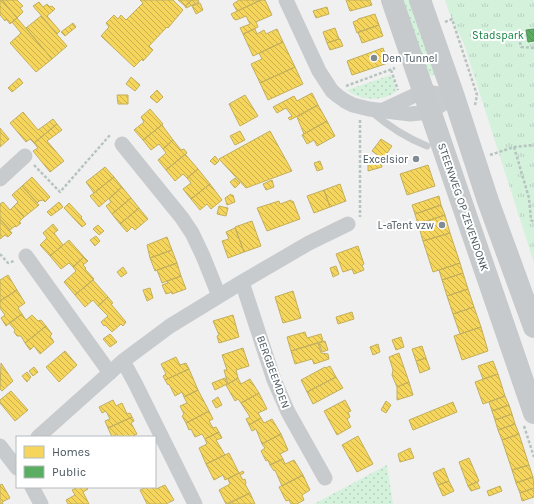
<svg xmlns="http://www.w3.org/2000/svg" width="534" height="504" font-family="Karla,sans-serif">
<defs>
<pattern id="grass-dots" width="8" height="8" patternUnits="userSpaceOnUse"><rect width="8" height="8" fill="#d4f1dc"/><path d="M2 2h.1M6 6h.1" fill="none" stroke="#b7d1bf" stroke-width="1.8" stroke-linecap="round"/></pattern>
<pattern id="park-tufts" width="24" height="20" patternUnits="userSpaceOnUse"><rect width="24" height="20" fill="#d4f1dc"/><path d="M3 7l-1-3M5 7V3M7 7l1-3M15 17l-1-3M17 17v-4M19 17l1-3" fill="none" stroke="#b7d1bf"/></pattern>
<pattern id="homes-back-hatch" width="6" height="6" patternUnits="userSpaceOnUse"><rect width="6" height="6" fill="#f6d55c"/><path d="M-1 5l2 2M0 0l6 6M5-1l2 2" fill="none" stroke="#c9b04f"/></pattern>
<pattern id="public-back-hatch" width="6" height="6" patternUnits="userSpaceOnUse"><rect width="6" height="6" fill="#5aae61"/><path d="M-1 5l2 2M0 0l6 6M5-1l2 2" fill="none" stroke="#4c9053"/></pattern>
</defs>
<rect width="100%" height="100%" fill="#f1f0f0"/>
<path fill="url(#grass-dots)" d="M399 0H412L435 72 433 76 426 75Z
M391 75 397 91C384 102 360 101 347 90Z
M387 465 393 504H314Z"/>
<path fill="url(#park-tufts)" d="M445 0H534V263L464 44 449 12Z"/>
<path fill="url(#homes-back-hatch)" stroke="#c2af5d" d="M0 0H2L17 18 10 24 6 19 5 21 0 15Z
M2 0H17L23 6 20 8 23 12 17 18Z
M140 0H173L183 10 168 28 167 27 149 46 153 50 143 61 142 59 134 67 101 36 109 27 106 23 114 15 118 19 121 15 126 20 143 3Z
M178 0H192L185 6Z
M192 0H198L199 2 186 8 185 6Z
M239 0H261L237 11 233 4Z
M261 0H265L272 15 256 22 258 27 243 34 240 28 250 24 246 16 236 20 234 19 231 14Z
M346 0H370L372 5 350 11Z
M39 2 43 7 47 4 50 7 52 6 55 9 47 16 60 31 57 34 33 6Z
M200 3 203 10 196 14 192 6Z
M327 7 329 14 316 18 313 11Z
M375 14 379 25 357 33 353 22 358 20V19Z
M41 16 67 46 52 59 26 28Z
M17 18 52 59 36 72 10 43 21 33 12 22Z
M73 23 76 27 65 36 61 32Z
M379 25 383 36 362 43 358 32Z
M335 28 339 39 327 43 323 32Z
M255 29 257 34 264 30 266 34 277 29 283 42 253 56 243 34Z
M339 39H340L343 46 330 50 327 43Z
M283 42 295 67 260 83 251 64 262 59 259 53Z
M383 48 388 63 352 75 347 61Z
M295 67 303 84 268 100 260 83Z
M131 77 140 85 135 91 126 84Z
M19 78 23 83 12 92 8 88Z
M157 90 163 97 157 103 150 97Z
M312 93 318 105 290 120 288 118 292 116 286 108 277 113 273 107 294 96 297 101Z
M117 95H128V104H118Z
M245 95 258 116 240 126 229 104Z
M318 105 327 121 304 134 297 117Z
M150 109 163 124 143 140 134 130 144 122 141 117Z
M23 112 38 130 53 119 57 124 34 143 30 139 26 142 10 123Z
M327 121 335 136 317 146 314 140 307 144 302 135Z
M57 124 62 130 47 141 64 161 50 172 33 151 38 148 34 143Z
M162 125 173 140 163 149 159 144 151 150 143 140Z
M0 128 9 139 0 147Z
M240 131 245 140 235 145 230 136Z
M270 131 292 171 246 188 219 159Z
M381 139 392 146 383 159 372 151Z
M173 140 181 150 184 149 187 153 166 170 158 160 166 153 163 149Z
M185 154 198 169 187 178 183 174 175 181 166 170Z
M215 156 219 161 215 165 210 161Z
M376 160V162L381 161 382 167 368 171V162Z
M320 161 323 169 317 171 314 163Z
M428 165 435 186 407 195 400 174Z
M105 167 114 177 94 193 86 182Z
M198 169 210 184 191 199 183 189 191 183 187 178Z
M32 177 50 197 45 202 43 200 39 201 37 203 22 186Z
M114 177 122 187 99 207 90 196Z
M235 178 240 183 235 188 230 182Z
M272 180 274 187 266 190 263 184Z
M210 184 222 200 211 209 207 204 200 210 191 199Z
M340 184 346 201 330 207 324 190Z
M22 186 39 205 24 217 14 206 18 202 12 195Z
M122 187 131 198 112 214 106 206 111 202 109 199Z
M324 190 330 207 314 213 307 196Z
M231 194V196L233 195 235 202 227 205 225 198Z
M439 196 441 205 415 214 412 205Z
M131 198 139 208 120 224 112 214Z
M291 200V202L293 201 300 219 267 231 257 208 279 201 280 204Z
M3 202 10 210 14 206 24 217 19 222 21 223 16 227 15 226 10 230 0 219V204Z
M59 202 63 207 51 216 47 212Z
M69 203 82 217 81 218 86 224 82 227 64 208Z
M441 205 445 215 418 224 415 214Z
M219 206 228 208 226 216 217 214Z
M139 208 148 219 135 230 132 227 127 232 120 224Z
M445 215 450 233 423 241 418 224Z
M0 219 12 233 8 237 5 235 0 239Z
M252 221 261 246 244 252 235 227Z
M53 224 58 230 54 233 63 245 50 256 40 245 47 238 43 233Z
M98 225 104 231 99 235 93 229Z
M235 228 244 252 228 258 222 241 229 239 226 232Z
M450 233 460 263 433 272 423 241Z
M96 236 100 241 95 246 90 240Z
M167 237 172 250 150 258 147 245Z
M69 240 84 257 73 267 69 263 61 269 50 256Z
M358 246 364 264 362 265 364 270 354 274 352 269 343 272 336 254Z
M172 250 177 263 155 271 150 258Z
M84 257 88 261 83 265 86 268 85 269 94 279 75 295 64 282 76 271 73 267Z
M177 263 181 276 162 283 157 270Z
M460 263 463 273 442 280 439 270Z
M336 266 339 274 333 277 330 268Z
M123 267 127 273 121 277 117 272Z
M463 273 468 289 447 296 442 280Z
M8 275 17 290 0 301V280Z
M181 276 186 289 172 294V292L166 294 162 285 168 283 167 281Z
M93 280 108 297 98 306 93 300 85 307 75 295Z
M150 288 153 298 147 301 143 290Z
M468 289 474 307 453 314 447 296Z
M17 290 25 303 18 308 22 314 6 326 1 318 5 315 0 308V301Z
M293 291 301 318 283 323 275 297Z
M108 297 113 303 111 304 126 322 123 326 121 324 112 332 105 325 104 326 101 322 108 316 98 306Z
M474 307 481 327 460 334 453 314Z
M352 312 354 319 338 324 336 317Z
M22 314 26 320 32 315 38 321 41 320 46 326 25 343 21 336H17L14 332 15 330 9 323Z
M233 315 239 337 219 343 217 336 219 335 213 321Z
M46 326 52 334 50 336 54 342 40 354 34 346 30 350 25 343Z
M481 327 488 351 462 360 454 336Z
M305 332 307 338 321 334 323 341 291 351 287 337Z
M110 334 117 342 110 347 103 339Z
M401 337 404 347 396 350 392 340Z
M325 341 328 350 322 352 319 343Z
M318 343 321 353 328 354 329 359 314 364 312 359 295 364 291 351Z
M378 344 380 352 373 355 370 347Z
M422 346 426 358 416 361 412 349Z
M243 348 249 366 236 370 238 378 228 384 224 370H227L222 355Z
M65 351 77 365 59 382 46 367Z
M399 353 409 382 397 387 392 375 393 370 389 357Z
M176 357 180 365 186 363 189 369 165 380 163 376 166 374 161 364Z
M426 358 430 369 420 373 416 361Z
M493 361 498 374 483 379 478 366Z
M1 363 13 381 2 391 0 389Z
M330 366 336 377 307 392 301 380 325 367 326 368Z
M34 367 38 372 33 376 29 371Z
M189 369 198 390 184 397 182 392 175 396 169 384 168 385 165 380Z
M27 372 31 377 27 382 22 376Z
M498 374 505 396 483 404 475 382Z
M336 377 343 388 313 404 307 392Z
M225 378 227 384 215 390 212 383Z
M238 378 241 384 250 379 259 393 241 403 238 399 235 401 226 385Z
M409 382 413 395 397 400V387Z
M198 390 209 411 186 423 182 416 184 414 180 406 187 403 184 397Z
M11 391 28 410 15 421 0 403V400Z
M259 393 267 409 258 413 261 418 249 425 246 419 250 417 241 403Z
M505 396 509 405 492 411 489 402Z
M218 397 222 405 216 408 212 401Z
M113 400 116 406 122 403 127 414 130 413 132 417 108 428 105 421 110 419 106 411 102 413 99 407Z
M345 400 351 411 348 412 350 417 347 419 351 427 337 435 324 411Z
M386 401 391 405 386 413 381 410Z
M453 402 457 412 413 430 409 420Z
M509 405 512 414 495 420 492 411Z
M209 411 213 419 209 421 213 428 216 427 219 432 205 439 202 434 195 437 191 429 189 430 186 423Z
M512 414 515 424 498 430 495 420Z
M132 417 134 421 131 423 137 434 131 437H118L117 434 112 437 108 428Z
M261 418 264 423 272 419 281 434 262 444 256 429 252 431 249 425Z
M515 424 519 434 502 440 498 430Z
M219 432 222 438 216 440 225 455 206 464 199 448 207 444 205 439Z
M281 434 288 450 280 454 283 459 270 465 268 460 266 461 261 451 265 448 262 444Z
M519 434 529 465 512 470 502 440Z
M358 436 373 464 357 472 342 445Z
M410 448 414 458 400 462 398 454Z
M229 453 239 473 225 480 223 475 214 480 206 464Z
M469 458 479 481 468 486 459 462Z
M283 459 285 464 294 460 303 475 282 486 275 470 274 471 270 465Z
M529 465 533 477 516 483 512 470Z
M444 468 449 481 438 485 433 473Z
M243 471 244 473 240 475 243 480 245 479 246 483 245 484 250 493 226 504 219 490 230 484 228 479Z
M303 475 310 490 302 495 304 500 297 504H291L289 500 286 501 279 487Z
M533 477 534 488 520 493 516 483Z
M449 481 454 491 443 496 438 485Z
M477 482 480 488 471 491 468 486Z
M2 484 10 498 2 502 3 504H0V485Z
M165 485 174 500 166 504H147L140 490 147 487H155V486L156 489Z
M500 486 502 491 489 496 487 491Z
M78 487H86L88 489 83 492 89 504H68L66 500 75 495 72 490Z
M534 488V497L522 501 520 493Z
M250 493 255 504H228Z"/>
<path fill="url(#public-back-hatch)" stroke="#549360" d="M534 29V41L528 42 526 30Z"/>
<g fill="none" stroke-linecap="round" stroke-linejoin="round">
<path stroke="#b6c4bf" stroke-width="2.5" stroke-dasharray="3 2" stroke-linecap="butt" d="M445 22 452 19 477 95 475 105
M520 42 521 47 534 48
M391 70 398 90
M346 86 395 68
M360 120V217
M514 147 529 198 531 220 534 222
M490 155 514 147 534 145
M34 165 60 192 110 135
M0 254 8 263 14 261
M524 426 534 457"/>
<path stroke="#c8cbcd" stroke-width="7" d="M372 112C388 126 407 138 427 146"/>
<path stroke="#c8cbcd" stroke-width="15" d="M286 0 319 71 332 91 338 96 345 101 353 105 369 109 410 114 430 112 454 97
M381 111 424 91 454 97
M122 144 182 218 192 233 203 256 219 296
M0 179 25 156
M26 256 110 373
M242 282 274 380 288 412 325 478
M123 361 135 383 195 504
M38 437 123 361 170 326 242 282 309 243 348 224
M0 446 17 468
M32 487 41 504"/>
<path stroke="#c6cacc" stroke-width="22" d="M392 0 534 413
M420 0 454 97 488 201 534 327"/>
</g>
<g fill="#828b91" stroke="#fff" stroke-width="1.5">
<circle cx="374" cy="58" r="4"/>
<circle cx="416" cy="159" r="4"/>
<circle cx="442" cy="225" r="4"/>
</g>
<g text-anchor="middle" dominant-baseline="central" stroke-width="4" stroke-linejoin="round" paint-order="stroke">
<g font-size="11" fill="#138341" stroke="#fff">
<text x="498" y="35">Stadspark</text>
</g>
<g font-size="11" fill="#47555e" stroke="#fff" text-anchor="end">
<text x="382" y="58" text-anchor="start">Den Tunnel</text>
<text x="408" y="159">Excelsior</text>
<text x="434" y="225">L-aTent vzw</text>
</g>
<g font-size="11" fill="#47555e" stroke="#fff">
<text transform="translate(463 207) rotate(71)">STEENWEG OP ZEVENDONK</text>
<text transform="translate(273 372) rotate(70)">BERGBEEMDEN</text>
</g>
</g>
<rect x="16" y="436" width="140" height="52" fill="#ffffff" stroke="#b5bbbf"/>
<rect x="24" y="446" width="20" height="12" fill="#f6d55c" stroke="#b5bbbf"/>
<text x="52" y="456" font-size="12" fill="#47555e">Homes</text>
<rect x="24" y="466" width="20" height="12" fill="#5aae61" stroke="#b5bbbf"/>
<text x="52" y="476" font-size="12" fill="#47555e">Public</text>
</svg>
